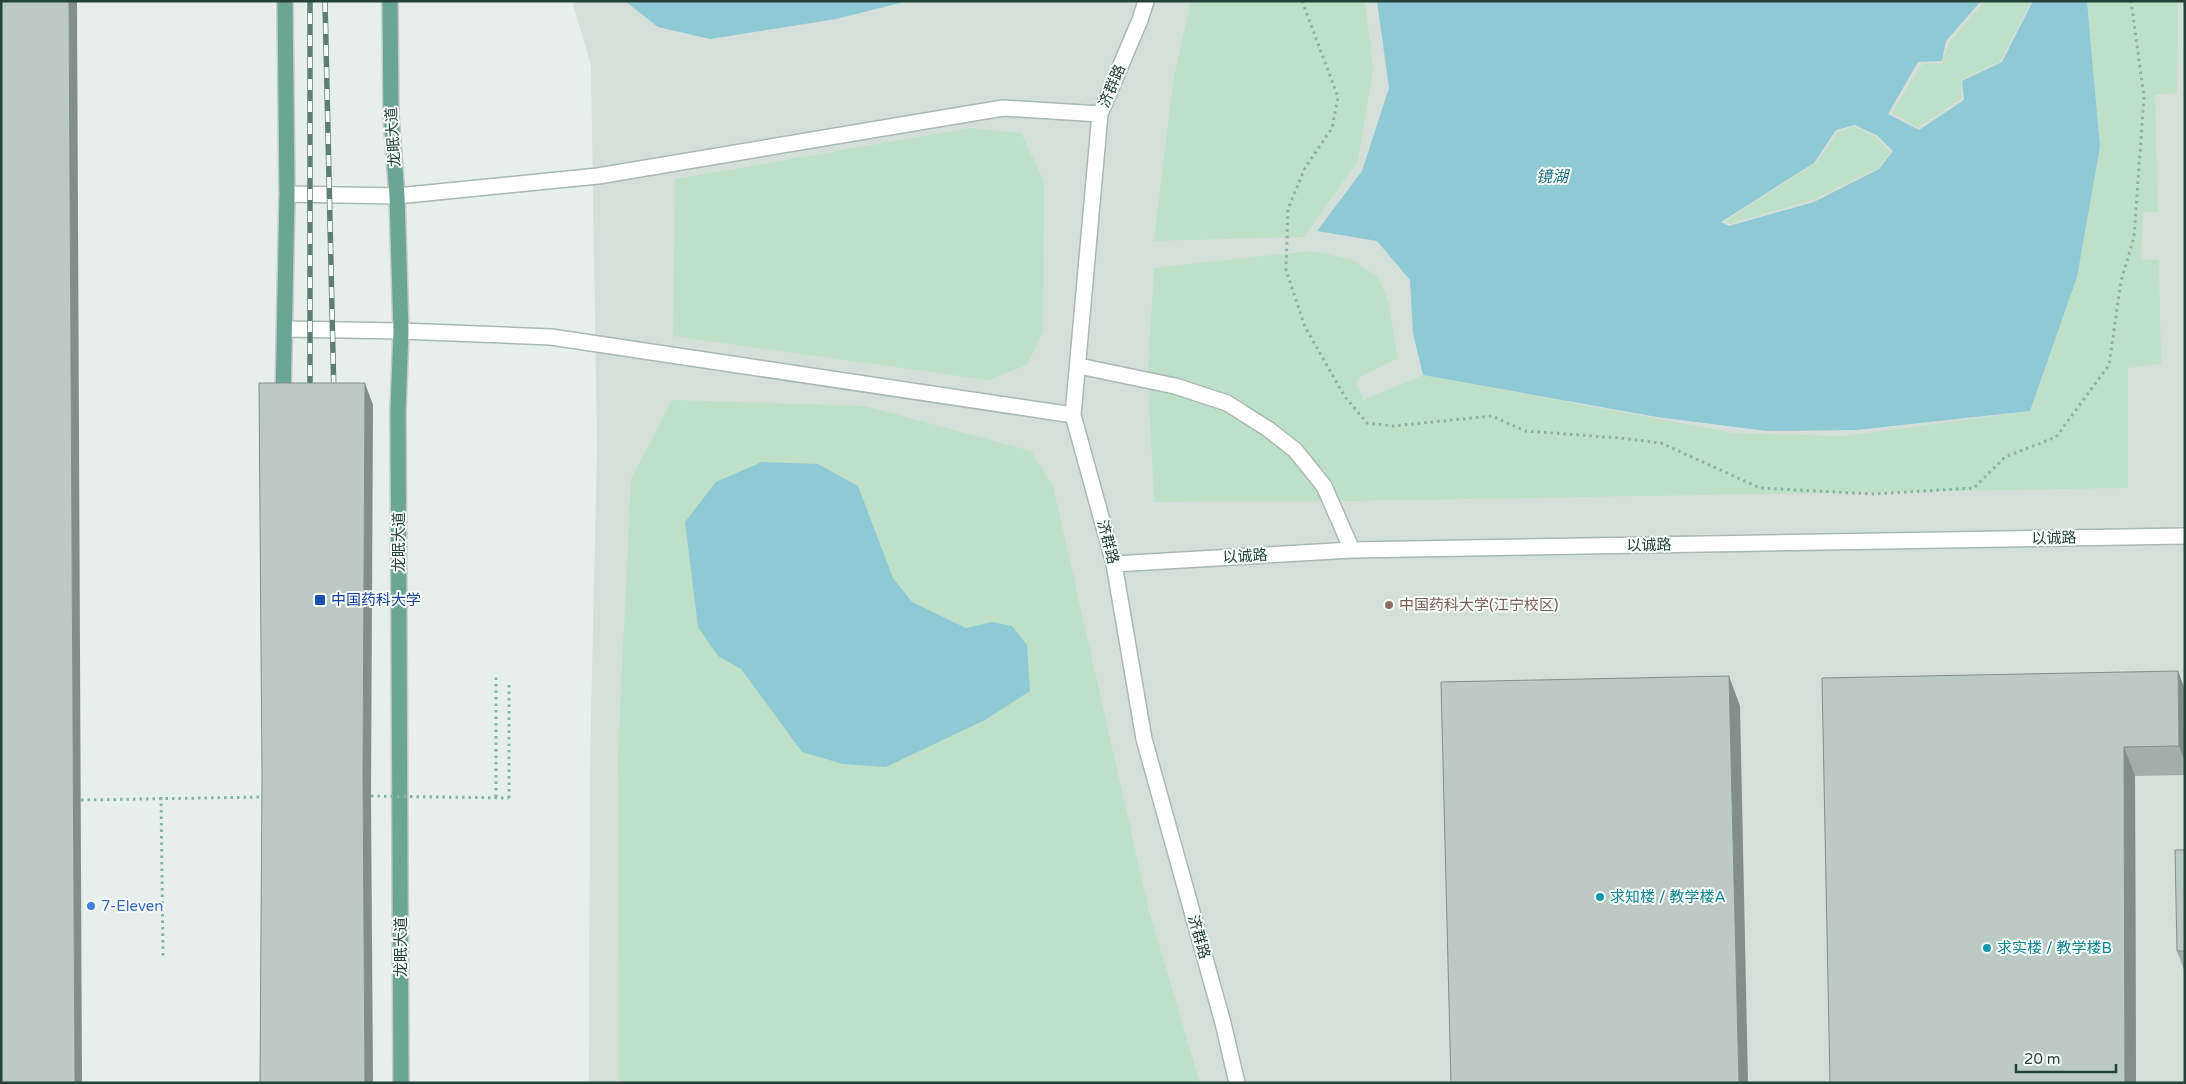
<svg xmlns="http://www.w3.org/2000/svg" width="2186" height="1084" font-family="'Varela Round','Noto Sans SC',sans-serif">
<rect width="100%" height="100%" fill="#e6efeb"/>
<path fill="#d4dfda" d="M572 1H2185V1083H589L590 763 597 448 591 65Z"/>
<path fill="#bfe0c8" d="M1191 1H1365L1373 69 1358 161 1304 237 1154 241 1173 81Z
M1985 1H2031L2001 61 1961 80V99L1918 128 1892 113 1922 64 1942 63 1949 42Z
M2087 1H2178L2177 93 2155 95 2158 212H2143L2141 259 2159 260 2161 364 2128 368V488L1352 501 1154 502 1148 373 1154 268 1309 251 1351 259 1378 277 1388 301 1398 358 1360 377 1357 384 1363 400 1423 375 1734 433 1845 436 2030 411 2077 277 2100 147Z
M1855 126 1876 137 1890 152 1879 168 1813 200 1730 224 1725 221 1816 163 1838 132Z
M971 128 1021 133 1044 181 1043 332 1027 365 988 380 673 336 675 179Z
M672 400 865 406 1031 451 1053 486 1149 911 1200 1083H619L618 755 631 479Z"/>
<path fill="#8ec9d4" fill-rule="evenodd" d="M625 1H908L836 19 710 39 658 27Z
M1377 1H1981L1946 41 1942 61 1918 62 1888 114 1919 130 1964 100 1962 81 2002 62 2033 1H2087L2100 147 2077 277 2030 411 1856 430 1767 431 1657 417 1423 375 1413 333 1410 280 1377 241 1317 231 1362 171 1389 88ZM1855 125 1878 136 1893 151 1879 169 1814 202 1729 226 1721 222 1814 163 1836 130Z
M762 462 818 464 858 486 893 578 912 602 966 628 992 622 1012 626 1027 645 1030 691 985 720 886 767 843 764 802 752 741 669 718 656 698 627 685 522 716 482Z"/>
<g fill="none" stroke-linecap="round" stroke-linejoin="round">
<g stroke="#a8b8b2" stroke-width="18">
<path id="minor" d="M1146 1 1140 20 1100 114 1073 415 1114 564 1144 739 1223 1023 1237 1083
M287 194 397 196 598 176 1003 108 1100 114
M285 329 401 331 551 337 1073 415
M1079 366 1175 386 1227 403 1268 429 1295 450 1324 486 1352 550
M1114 564 1352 550 2185 536"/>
</g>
<g stroke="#c2cac8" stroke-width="18">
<path id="major" d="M390 1 391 115 397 196 401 331 398 411 401 1083
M283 402 287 194 285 1"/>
</g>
<path stroke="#86b3a5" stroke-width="3" stroke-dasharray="2.5 4" stroke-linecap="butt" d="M1302 1 1338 97 1332 128 1305 168 1288 209 1286 270 1305 327 1345 397 1367 423 1393 426 1492 416 1525 431 1620 438 1661 443 1760 488 1874 494 1974 488 2005 457 2056 437 2109 365 2121 281 2134 237 2144 97 2131 1
M161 797 163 956
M496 797V677
M509 798V681
M81 800 264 797"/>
<use href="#minor" stroke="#fff" stroke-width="15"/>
<use href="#major" stroke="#6aa596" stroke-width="15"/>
<g stroke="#5f7d75" stroke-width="5.5">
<path id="rail" d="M325 1 334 398
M310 398V1"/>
</g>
<use href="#rail" stroke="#f7fbf9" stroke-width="4" stroke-dasharray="11" stroke-linecap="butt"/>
<path stroke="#86b3a5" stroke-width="3" stroke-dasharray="2.5 4" stroke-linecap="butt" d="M371 796 509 798"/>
</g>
<path fill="#a1aea9" d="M2178 671 2185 690V775L2135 776 2136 1083H1830Z
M2185 850V973L2177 951Z"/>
<path fill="#838d89" d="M69 1H77L82 1083H75Z
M365 383 373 405 371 796 373 1083H365L363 774Z
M2178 671 2185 690V762L2179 746Z
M1729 676 1740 706 1748 1083H1739Z
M2124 747 2135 776 2136 1083H2125Z"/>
<path fill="#bbcac4" stroke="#838d89" d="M1 1H69L75 1083H1Z
M259 383H365L363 774 365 1083H260L262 776Z
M2178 671 2179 746 2124 747 2125 1083H1830L1822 678Z
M1729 676 1739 1083H1451L1441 682Z
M2175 850H2185V951H2177Z"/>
<rect fill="#1a4fb4" stroke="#f7fbf9" stroke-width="2" x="314" y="594" width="12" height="12" rx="2.5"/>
<circle fill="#8d6e63" stroke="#f7fbf9" stroke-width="2" cx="1389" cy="605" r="5"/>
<g fill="#0f9aa8" stroke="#f7fbf9" stroke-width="2">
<circle cx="1600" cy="897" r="5"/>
<circle cx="1987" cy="948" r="5"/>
</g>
<circle fill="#3f7fe0" stroke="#f7fbf9" stroke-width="2" cx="91" cy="906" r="5"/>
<g text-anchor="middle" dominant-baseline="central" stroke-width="4" stroke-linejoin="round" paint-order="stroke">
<g font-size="15" fill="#24423a" stroke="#f7fbf9">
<text transform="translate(1112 86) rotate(-67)">济群路</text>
<text transform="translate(393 137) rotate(-94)">龙眠大道</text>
<text transform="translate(2054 538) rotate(-1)">以诚路</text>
<text transform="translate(399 542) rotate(-90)">龙眠大道</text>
<text transform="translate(1108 542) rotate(75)">济群路</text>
<text transform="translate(1649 545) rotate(-1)">以诚路</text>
<text transform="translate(1245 556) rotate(-3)">以诚路</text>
<text transform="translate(1199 937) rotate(74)">济群路</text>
<text transform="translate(401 947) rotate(-90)">龙眠大道</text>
</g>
<g font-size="15" fill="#164399" stroke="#f7fbf9" text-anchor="start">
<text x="331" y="600">中国药科大学</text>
</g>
<g font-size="15" fill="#785e54" stroke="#f7fbf9" text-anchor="start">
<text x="1399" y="605">中国药科大学(江宁校区)</text>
</g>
<g font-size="15" fill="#0d838f" stroke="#f7fbf9" text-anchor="start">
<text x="1610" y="897">求知楼 / 教学楼A</text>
<text x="1997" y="948">求实楼 / 教学楼B</text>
</g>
<g font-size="15" fill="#366cbe" stroke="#f7fbf9" text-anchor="start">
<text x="101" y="906">7-Eleven</text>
</g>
<g font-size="16" font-style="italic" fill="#1c6f80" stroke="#f7fbf9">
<text x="1552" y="177">镜湖</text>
</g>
</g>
<rect width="2186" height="1084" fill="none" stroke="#24423a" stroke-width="5"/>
<path d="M2016 1064v8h100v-8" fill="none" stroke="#24423a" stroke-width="2.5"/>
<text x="2024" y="1064" font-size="15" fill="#24423a" stroke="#f7fbf9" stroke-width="4" paint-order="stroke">20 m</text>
</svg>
